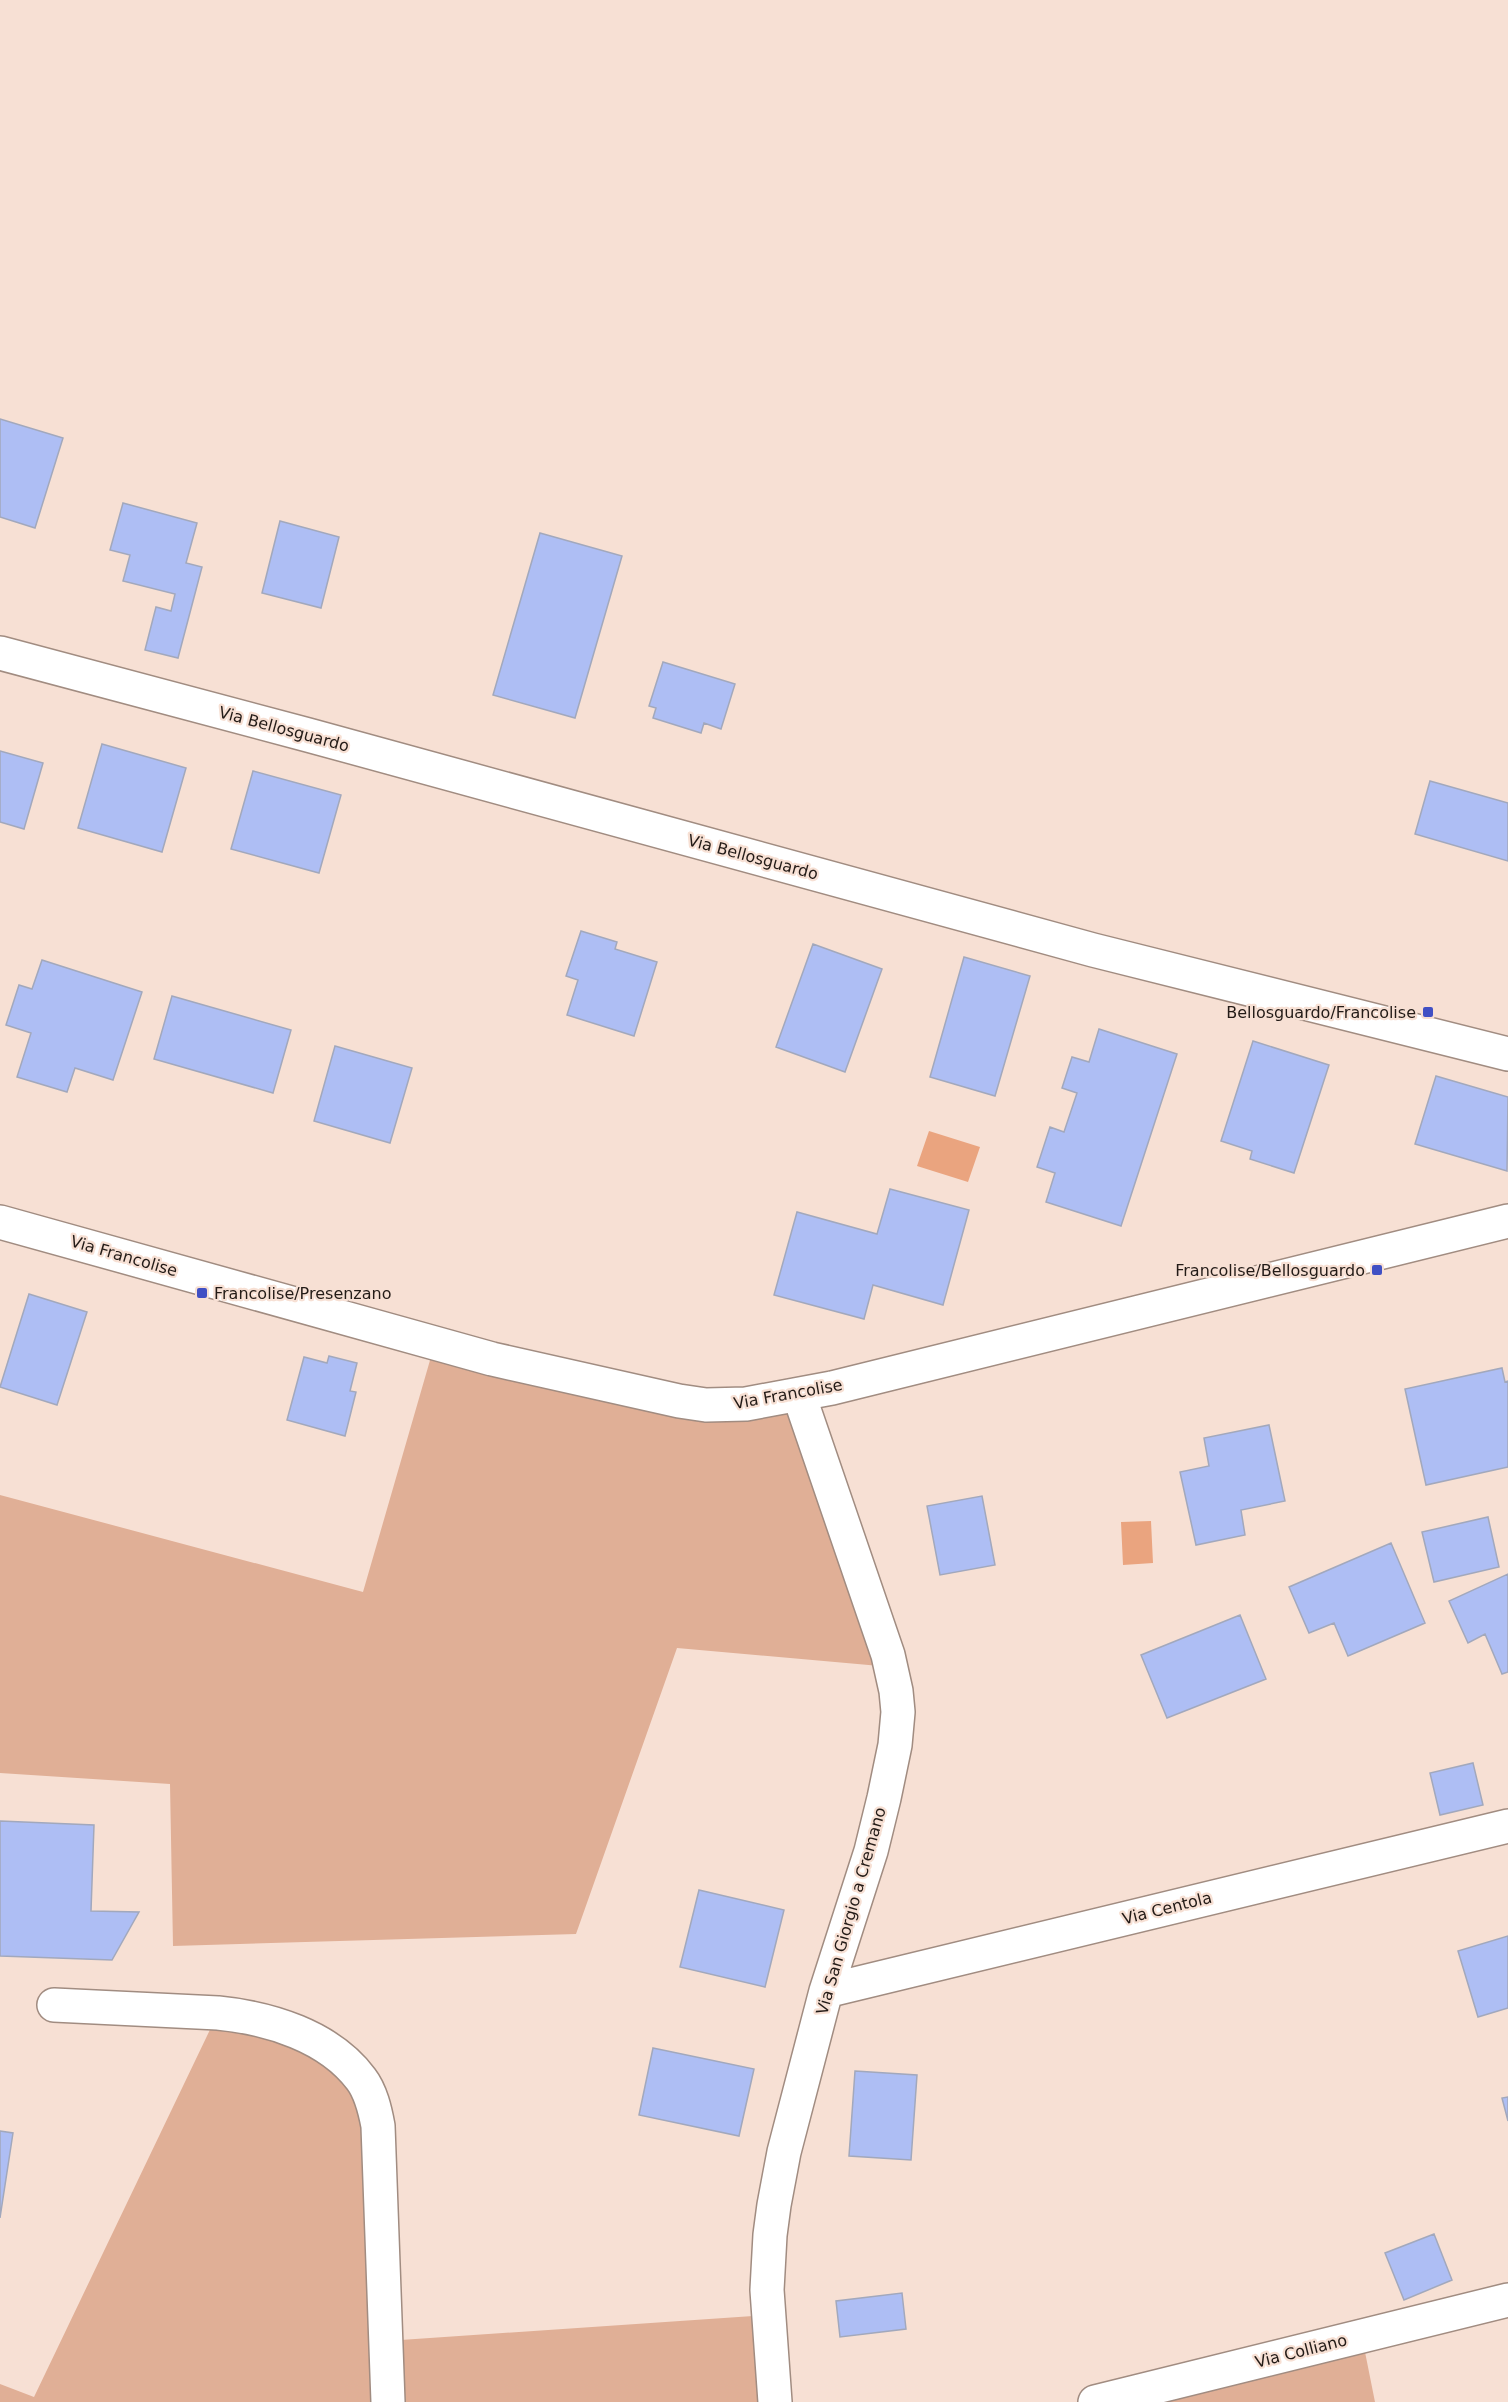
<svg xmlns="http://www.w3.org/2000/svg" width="1508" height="2402" font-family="'DejaVu Sans',sans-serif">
<rect width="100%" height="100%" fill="#f7e0d4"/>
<path fill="#e0af96" d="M435 1343 706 1405 799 1395 891 1667 677 1648 576 1934 173 1946 170 1784 0 1773V1495L363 1592Z
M218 2013 345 2062 378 2126 386 2341 768 2315 775 2402H0V2384L34 2397Z
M1362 2337 1375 2402H1095Z"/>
<path fill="#eaa47f" d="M929 1131 980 1147 968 1182 917 1166Z
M1151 1521 1153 1563 1123 1565 1121 1522Z"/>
<path fill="#aebef4" stroke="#a2a8bc" stroke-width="1.5" d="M0 419 63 438 35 528 0 517Z
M123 503 197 523 186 563 202 567 178 658 145 650 156 607 171 611 175 594 123 581 130 555 110 550Z
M280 521 339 537 321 608 262 593Z
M540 533 622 556 575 718 493 695Z
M663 662 735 684 721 729 704 723 701 733 653 718 656 708 649 706Z
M102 744 186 768 162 852 78 828Z
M0 751 43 763 24 829 0 822Z
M253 771 341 795 319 873 231 849Z
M1430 781 1508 803V861L1415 834Z
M581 931 617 942 615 949 657 962 634 1036 567 1015 578 980 566 976Z
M813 944 882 969 845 1072 776 1047Z
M964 957 1030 976 995 1096 930 1077Z
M42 960 142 992 113 1080 75 1068 67 1092 17 1077 31 1033 6 1025 19 985 32 989Z
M172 996 291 1030 273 1093 154 1059Z
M1099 1029 1177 1054 1121 1226 1046 1202 1055 1173 1037 1167 1050 1127 1064 1132 1077 1093 1062 1088 1072 1057 1089 1062Z
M1253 1041 1329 1065 1294 1173 1250 1159 1252 1151 1221 1141Z
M335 1046 412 1068 390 1143 314 1121Z
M1436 1076 1508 1097 1507 1171 1415 1144Z
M890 1189 969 1210 943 1305 873 1285 864 1319 774 1295 797 1212 877 1234Z
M29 1294 87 1312 57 1405 0 1387Z
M329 1356 357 1363 350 1391 356 1392 345 1436 287 1420 304 1357 327 1363Z
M1502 1368 1505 1382 1508 1381V1467L1426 1485 1405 1389Z
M1269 1425 1285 1501 1241 1510 1245 1535 1196 1545 1180 1472 1209 1466 1204 1438Z
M982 1496 995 1565 940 1575 927 1506Z
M1488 1517 1499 1567 1434 1582 1422 1532Z
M1391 1543 1425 1623 1348 1656 1334 1623 1309 1633 1289 1587Z
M1508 1574V1672L1502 1674 1485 1634 1468 1643 1449 1601Z
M1240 1615 1266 1679 1167 1718 1141 1655Z
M1473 1763 1483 1805 1440 1815 1430 1773Z
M0 1821 94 1825 91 1911 139 1912 112 1960 0 1956Z
M699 1890 784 1910 765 1987 680 1967Z
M1508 1936V2008L1478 2017 1458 1951Z
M653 2048 754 2069 739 2136 639 2115Z
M855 2071 917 2075 911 2160 849 2156Z
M1508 2097V2121L1502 2098Z
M0 2131 13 2133 0 2218Z
M1434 2234 1452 2280 1404 2300 1385 2253Z
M902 2293 906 2329 840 2337 836 2301Z"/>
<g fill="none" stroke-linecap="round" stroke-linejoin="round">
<g stroke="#a18c81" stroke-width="36">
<path id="street" d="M0 653 308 735 1093 950 1508 1054
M0 1222 492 1359 679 1401 706 1405 746 1404 832 1388 1508 1221
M826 1991 1508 1826
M54 2005 218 2013C269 2018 329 2036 361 2079 371 2092 375 2110 378 2126L388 2402
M775 2402 767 2290 770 2235 774 2205 784 2152 826 1991 871 1851 884 1798 895 1745 898 1712 896 1691 888 1655 799 1395
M1095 2402 1508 2300"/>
</g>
<use href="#street" stroke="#fff" stroke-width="33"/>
</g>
<g fill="#4050c4" stroke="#f7e0d4" stroke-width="2">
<rect x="1422" y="1006" width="12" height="12" rx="3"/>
<rect x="1371" y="1264" width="12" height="12" rx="3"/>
<rect x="196" y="1287" width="12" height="12" rx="3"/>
</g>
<g text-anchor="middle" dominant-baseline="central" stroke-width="4.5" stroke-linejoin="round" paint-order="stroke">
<g font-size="16" fill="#231b17" stroke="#f7e0d4">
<text transform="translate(284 729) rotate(15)">Via Bellosguardo</text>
<text transform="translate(753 857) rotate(15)">Via Bellosguardo</text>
<text transform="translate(124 1256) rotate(16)">Via Francolise</text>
<text transform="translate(788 1394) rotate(-10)">Via Francolise</text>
<text transform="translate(1167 1908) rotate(-14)">Via Centola</text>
<text transform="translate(851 1911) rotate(-74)">Via San Giorgio a Cremano</text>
<text transform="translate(1301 2351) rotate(-14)">Via Colliano</text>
</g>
<g font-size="16" fill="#231b17" stroke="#f7e0d4" text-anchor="end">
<text x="1416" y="1012">Bellosguardo/Francolise</text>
<text x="1365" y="1270">Francolise/Bellosguardo</text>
<text x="214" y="1293" text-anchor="start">Francolise/Presenzano</text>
</g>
</g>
</svg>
